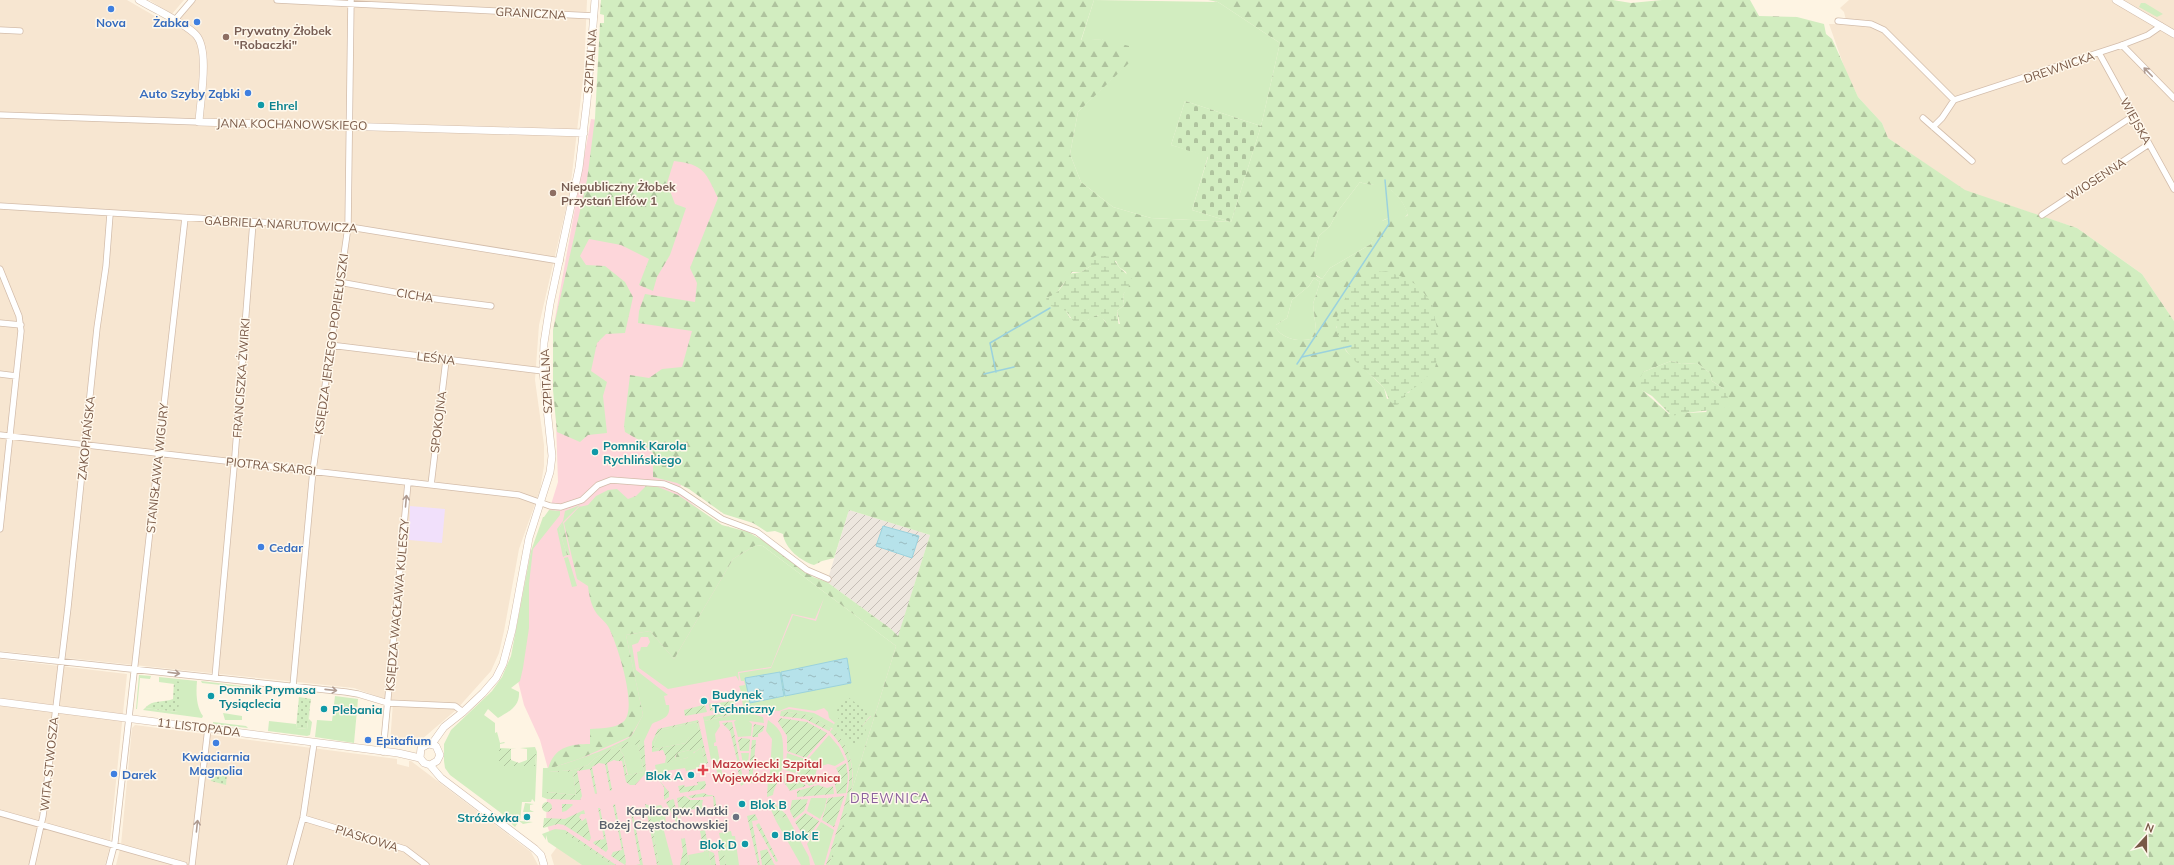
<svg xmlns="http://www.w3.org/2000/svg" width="2174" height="865" font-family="Mulish,sans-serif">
<defs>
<pattern id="industrial-furrows" width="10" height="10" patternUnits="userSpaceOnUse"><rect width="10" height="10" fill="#ede6de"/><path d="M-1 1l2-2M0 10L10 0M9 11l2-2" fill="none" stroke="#c5bdb6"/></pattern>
<pattern id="forest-firs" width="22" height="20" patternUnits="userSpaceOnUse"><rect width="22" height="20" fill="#d2edc0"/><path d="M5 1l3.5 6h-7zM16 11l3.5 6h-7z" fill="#afc39e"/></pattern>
<pattern id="wetland-marsh" width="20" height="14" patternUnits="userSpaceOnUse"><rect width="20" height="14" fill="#d2edc0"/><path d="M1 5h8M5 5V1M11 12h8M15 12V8" fill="none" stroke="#afc39e"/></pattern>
<pattern id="cemetery-stones" width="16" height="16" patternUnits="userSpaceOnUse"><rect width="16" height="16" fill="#d2edc0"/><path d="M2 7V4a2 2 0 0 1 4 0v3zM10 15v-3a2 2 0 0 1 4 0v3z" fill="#afc39e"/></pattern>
<pattern id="park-dots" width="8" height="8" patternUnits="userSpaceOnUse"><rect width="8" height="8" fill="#d2edc0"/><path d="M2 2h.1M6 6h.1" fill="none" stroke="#afc39e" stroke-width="1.8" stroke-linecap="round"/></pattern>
<pattern id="garden-furrows" width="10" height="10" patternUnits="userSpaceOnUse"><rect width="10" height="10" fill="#d2edc0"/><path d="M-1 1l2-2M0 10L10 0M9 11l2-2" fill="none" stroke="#afc39e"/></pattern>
<pattern id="water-ripples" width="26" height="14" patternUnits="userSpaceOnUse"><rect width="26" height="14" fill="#b6e2ea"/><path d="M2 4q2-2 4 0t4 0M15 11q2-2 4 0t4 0" fill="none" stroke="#99babf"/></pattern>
</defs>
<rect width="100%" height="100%" fill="#fef4e3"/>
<path fill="#f7e6d1" d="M0 0H127L172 26 194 0H587L584 71 570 191 539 325 535 380 544 445V466L540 490 519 549 504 631 499 653 491 671 456 710 414 746 390 744 393 702 354 688 0 651Z
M149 0H184L172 14Z
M1849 0H2174V321L2142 274 2077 228 1965 191 1888 138 1882 123 1858 97 1846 72 1829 24H1847L1844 12 1840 8Z
M0 659 127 674 109 850 105 865H0Z
M135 725 397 759V764L409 767V761H411L531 852 538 865H116L121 845 132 728Z
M557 847 582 865H554L551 855Z"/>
<path fill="url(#industrial-furrows)" d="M849 510 930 535 898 637 891 629 827 582Z"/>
<path fill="#f1e0fb" d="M410 506 445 509 442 543 409 540Z"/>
<path fill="#fdd6da" d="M591 119 764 146 679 493 721 527 896 646 829 865H582L550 833 546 823 548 769 540 740 524 705 512 657 531 551 549 511 558 482 553 330Z"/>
<path fill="#d2edc0" d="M1094 0 1218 2 1280 43 1261 126 1185 101 1171 145 1208 156 1192 210 1231 222 1151 218 1113 207 1081 182 1070 154 1078 112 1129 62 1102 39 1081 41Z
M2141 3H2145L2163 14 2157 17 2139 7Z
M1360 182C1366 185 1373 184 1380 185 1394 188 1404 202 1408 214L1405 217C1374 218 1383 221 1371 244L1330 268 1322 279 1316 275 1314 255 1319 236 1330 226 1338 211Z
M1314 278 1320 282 1313 304 1316 330 1311 339C1299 342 1283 339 1276 328V325L1287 318 1292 300 1309 286Z
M580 505 563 522 559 529 567 555 563 557 557 529 563 521 565 511Z
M549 510 560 511V515L533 549 529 584V628L523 668 520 681 511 688 519 692C520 707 508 712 498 718L488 709 484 715 495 723V733L497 732 500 743 504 742 505 743 500 744V748H517L500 749 499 766H535L536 754H527V749L520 748 535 747 537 752 535 802 532 799 531 802H522L520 821 533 822 523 824 519 821 515 827 501 813 450 775 445 768 444 761V744L451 730 492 691 502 677 511 656 531 551 543 517H544Z
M756 545 763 546 896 646 851 793C856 768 850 747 832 729L843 716 862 726 871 716 837 711 842 715 835 723 829 718 828 712 824 708 815 711 789 707 779 711 768 710 764 713 743 706 742 700 744 699 739 686 745 685 744 681H741L739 673 771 668 793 615 816 621 824 598 815 619 792 614 771 667 738 672 739 681 736 676 668 689 639 668 637 652 640 651 641 647H647L650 642 648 637H641L638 643 632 645 636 670 668 695 664 696 666 705H669C671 719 661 719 652 724L644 741 623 743 595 758 588 765 574 770 548 772H573L576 795 548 792 547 799 542 797 543 768C555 770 619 745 630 737 635 733 639 721 643 715L626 635 650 631 674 659 733 559Z
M568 557 577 586 572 587 564 558Z
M139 675 151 676 150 679 140 678 137 709H136Z
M159 677 197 681C196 692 196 707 203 716L202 718 143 710 147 706 145 708 178 712 175 681 174 684 159 682Z
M201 681 250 687V688L202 683Z
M271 689 311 693V695L271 691Z
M335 696 358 699 354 743 315 737 317 720 332 721Z
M310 707 309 719 312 722 310 735 307 736 268 731 269 721 296 724V728L307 729Z
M789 709 814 713 834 724 831 728 808 715 781 711Z
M742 711 763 717 764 723 749 721 752 724 751 736 738 737 734 722 736 720 719 721 720 726 715 734 716 742 714 743V746H717L723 778 719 780 714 760H711L704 721 728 716Z
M223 713 242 716V720H225Z
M768 720C773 724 778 727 781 734 784 739 784 767 781 772 778 776 773 778 768 779L770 773 772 739 766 731Z
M213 722 246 726 248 728 213 724Z
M697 722 699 731 689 737 686 743 654 749V743L660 730Z
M829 735 839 747 845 760 835 766 828 764 818 767 809 758Z
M638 743 644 772 628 775 623 754 619 749Z
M702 747 705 764 699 765V768L686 771 685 768 666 771 667 778 663 779 656 771 655 765 687 758Z
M749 753 748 764H743L741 753Z
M787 753 805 759 795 773 785 770Z
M811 798H827L824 811 820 819 807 811Z
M525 803 534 804 530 805V810L534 812H523Z
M648 805 655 806 661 805C666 812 667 823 664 831L673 865H659Z
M783 817 788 818 809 857 810 865H801L776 821Z
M821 822 834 830 824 865H815L807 844Z
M555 829 565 830 564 832 612 865H582L548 842 546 835V840L542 834Z
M731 831 732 836H735L739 865H726L719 833Z
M709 851 711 865H689L688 855Z"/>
<path fill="url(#forest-firs)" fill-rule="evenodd" d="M601 0H1094L1081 40 1102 39 1129 46V63L1078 112 1070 154 1081 182 1113 207 1151 218 1231 222 1261 126 1280 43 1218 2 1208 0H1613L1631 3 1662 0H1750L1759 16 1797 17 1824 24 1826 34 1832 39 1858 97 1882 123 1888 138 1965 190 2077 228 2142 274 2174 321V865H829L896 646 763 546 756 545 733 559 674 659 650 631 626 635 643 715 631 736 579 759 548 769C554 747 570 744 590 744V729C600 728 614 729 623 722 639 710 617 644 609 628 607 623 601 619 597 614 591 606 589 595 588 586L577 579 564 523 579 507 588 505 596 496 608 490 617 489 628 499 636 496 646 486 658 487 678 495 722 525 748 532 764 541 813 577 827 582 891 629 898 636 930 535 849 510 834 558 822 561 814 565C801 561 785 549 783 534L775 531 767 532 753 523 724 514 689 489 677 483 653 477V453L639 440 625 432 624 426 630 375 649 378 662 369 682 367 692 331 638 323 639 311 645 294 695 302 697 283 690 268 718 198C706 173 704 164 674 161L667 183 675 204 686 208 670 255 657 277 653 291 639 285 649 259 621 245 589 239 580 256 586 265 605 266 625 282 633 297 625 333 606 334 597 343 591 371 607 382 603 396 607 433 588 435 580 442 557 432 553 390V330L587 180 595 118 600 23H604V15L600 14ZM1360 182C1366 185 1373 184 1380 186 1394 188 1404 202 1408 215L1405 217H1392L1379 222 1371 244 1330 268 1322 279 1316 276 1317 271 1314 255 1319 236 1330 226 1338 211ZM1116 261 1119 267 1126 272 1129 284 1123 295 1124 305 1117 311 1120 324 1106 323 1102 317C1096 314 1092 315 1088 320L1070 318 1066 311 1046 298 1055 295 1072 272H1081L1091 266 1092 262ZM1314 278 1320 282 1313 304 1316 330 1311 339C1299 342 1283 339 1276 328V325L1287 318 1292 300 1309 286ZM1336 326 1410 392 1387 399 1384 388 1346 351ZM1671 361 1681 364 1697 363 1710 373 1712 381 1724 389 1706 412 1669 414 1642 390 1643 372Z
M563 522 570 555H567L559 529Z
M690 750 694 751 693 756 676 761 675 759 677 753Z"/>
<path fill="url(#wetland-marsh)" d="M1097 255 1112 257 1119 267 1133 280 1123 295 1124 305 1117 311 1119 328 1115 330C1106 327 1106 318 1097 315L1084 322H1074L1066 311 1048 305 1046 298C1058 294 1064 286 1068 274L1081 272 1091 266V258Z
M1386 271 1408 279 1419 287 1432 303 1437 329 1439 349 1435 368 1420 384 1404 395 1403 402 1395 406C1385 397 1388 392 1382 386 1374 377 1364 370 1355 361 1323 327 1337 304 1365 274Z
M1671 361 1681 364 1697 363 1710 373 1712 381 1724 389 1729 400 1725 407C1707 412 1689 411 1672 416L1652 396 1636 387 1643 372Z"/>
<path fill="url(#cemetery-stones)" d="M1185 101 1261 126 1231 222 1192 210 1208 157 1171 145Z"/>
<path fill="url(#park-dots)" d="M174 681 181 682 178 712 145 708C153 699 163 703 173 699Z
M299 697 311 699 307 729 296 728Z
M848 697 871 715 862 726 866 730 855 745 834 728H831L841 715 836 711Z
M212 772 227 774 226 785 211 781Z"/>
<path fill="url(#garden-furrows)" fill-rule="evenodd" d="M733 701 735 703 732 707 710 711 709 704Z
M703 705H705L707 712 685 716 684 710Z
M733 711 742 712 704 721 703 717Z
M781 711 808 715 831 728 829 731 805 719 780 716Z
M780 718 807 722 827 733 806 758 787 751V736L778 722Z
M698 720 708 763 705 764 702 747 695 752 690 750 677 753 675 757 676 761 665 763 666 757 663 750 652 752V742L658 729ZM697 722 699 730H692L686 743 654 749V743L660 730Z
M732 722 744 784 741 786 737 765 738 764 730 731 722 723Z
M754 724 764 726 763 731 758 734V737H752Z
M832 729C872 766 843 822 829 865H826C831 850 835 836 840 821 850 787 858 760 830 732Z
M742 738 750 739 749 751H740L738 740Z
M638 740 644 741 646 773 635 785H630L626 782 622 761H617L614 760 607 763 612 790 610 791 605 764 599 763 592 767 597 793 595 794 590 769 577 771 582 796 580 800 547 799V792L576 795 573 772H548L574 770 588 765 595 758 623 743ZM638 744 644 772 627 775 623 754 619 749Z
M752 740H756L752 783 748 782Z
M499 749H511V760L519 763 527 760V754H536L535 766H499Z
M808 761 817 769 815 776 817 783 809 786 797 773Z
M846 763 848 777 846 793 837 794 835 785 839 774 836 768Z
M781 772C780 781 774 786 773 795L767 797 768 779 776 777Z
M785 773 797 776 806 786 790 791 784 782Z
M655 775 669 792V797L664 800V787Z
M705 781 706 785 704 789 680 793 678 786 684 785 685 787 698 785 697 782Z
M818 785 827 788 833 786 834 794 797 797V791Z
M704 793 708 795H712L715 797 717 811 700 814 699 808 680 812 682 830 677 798 685 796 690 800H703L702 805 704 809 714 808 713 796 691 798 688 796Z
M844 796V797L834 827 822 820 828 798Z
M673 799 674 800 680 830 666 802Z
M808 799 804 811 794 819 790 811 792 800Z
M774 802C778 809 785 811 788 818L783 817 776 821 768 803Z
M542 807a5 5 0 1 1 10 0a5 5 0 1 1-10 0Z
M562 804H572L573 805 566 811 562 812Z
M615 804 626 862 625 865 611 856 613 852 622 850 613 805Z
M645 804 648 805 659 865H657Z
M598 808H600L608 849 606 852 593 843 595 841 604 839Z
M584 810 585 814H581L579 817 582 821 586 818 591 838 589 841 564 825 558 824 543 828 544 818 565 819Z
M634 810 637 812 633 814 643 865H636L640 864 631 814H627L628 811Z
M805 813 819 821 806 841 795 822Z
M755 814 758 820 752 821 760 865H758L747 816Z
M759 823 778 861 776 862 756 825Z
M565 830 616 865H612L563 832Z
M705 830 709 851 714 853 716 865H711L709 851 704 852 700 831Z
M685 838 689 865H680L683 851 681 839Z
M723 848 726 865H720L718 852Z
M767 849 774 864 775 865H762L760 851Z"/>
<path fill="url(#water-ripples)" stroke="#9bd2dd" d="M883 526 919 536 912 558 876 546Z
M847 658 851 683 785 696 781 672Z
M780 672 784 696 750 703 745 678Z"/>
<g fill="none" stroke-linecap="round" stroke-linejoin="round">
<path stroke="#9bd2dd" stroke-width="1.5" d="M1302 357 1351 346
M1297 364 1389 224 1385 180
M996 372 990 343 1050 308
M984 374 1014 367"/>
<g stroke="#d3bdab" stroke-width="7">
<path id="minor" d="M277 0 594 16
M174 21 192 0
M1838 21 1871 24 1884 30 1954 100
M0 30 20 31
M2122 45 2174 98
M2099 53 2174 189
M0 115 199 122
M1923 118 1972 161
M1933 127 1942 118 1954 100 2122 45 2148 35 2161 26
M2065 161 2133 116
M0 206 356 228 560 261
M2042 215 2149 144
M0 269 19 316 21 331 0 529
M339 282 421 297 491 306
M0 323 21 325
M330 345 543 371
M0 374 16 376
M0 435 519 495 550 506 561 507 582 500 598 485 611 480 664 484 679 490 722 519 757 532 807 570 828 579
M431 485 446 360
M0 655 346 692 358 694 388 703 455 706 463 712
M215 678 235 456 253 222
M293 686 313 470 348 227 351 0
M383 752 408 482
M0 813 184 865
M303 818 405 849 426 865
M32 865 43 816 68 607 97 328 106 266 110 214
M109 865 115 842 185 218
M192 865 208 728
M290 865 303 818 314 743"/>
</g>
<g stroke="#d3bdab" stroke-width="8">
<path id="tertiary" d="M139 0C154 9 185 23 196 35 210 50 200 102 199 122L584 133
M2116 0 2174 34
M0 702 398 753 420 758
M429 744 436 746 440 755 437 761 430 765 424 763 420 758 421 748 434 741 444 727 463 712 483 693 496 678 503 664 512 630 529 538 550 472 552 456 543 371 544 343 550 304 579 168 587 101 595 0
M430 765 441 778 535 849 541 855 544 865"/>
</g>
<use href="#minor" stroke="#fff" stroke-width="5.5"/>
<use href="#tertiary" stroke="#fff" stroke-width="7"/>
</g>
<defs><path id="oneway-shaft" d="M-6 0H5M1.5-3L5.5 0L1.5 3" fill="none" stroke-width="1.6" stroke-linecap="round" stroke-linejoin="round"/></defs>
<g stroke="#af9b91">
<use href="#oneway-shaft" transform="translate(2148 72) rotate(-134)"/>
<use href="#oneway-shaft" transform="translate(406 501) rotate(-85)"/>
<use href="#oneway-shaft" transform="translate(174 673) rotate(7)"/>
<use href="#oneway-shaft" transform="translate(331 690) rotate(6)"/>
<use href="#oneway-shaft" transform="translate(197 826) rotate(-84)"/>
</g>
<g fill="#3f7fe0" stroke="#fff8ec" stroke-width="1.5">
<circle cx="111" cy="9" r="4"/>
<circle cx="197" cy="22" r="4"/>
<circle cx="248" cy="93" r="4"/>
<circle cx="261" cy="547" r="4"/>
<circle cx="368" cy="740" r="4"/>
<circle cx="216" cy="743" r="4"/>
<circle cx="114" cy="774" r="4"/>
</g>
<g fill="#8d6e63" stroke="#fff8ec" stroke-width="1.5">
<circle cx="226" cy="37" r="4"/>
<circle cx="553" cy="193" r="4"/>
</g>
<g fill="#0f9aa8" stroke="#fff8ec" stroke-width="1.5">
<circle cx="261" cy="105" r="4"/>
<circle cx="595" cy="452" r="4"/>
<circle cx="211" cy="696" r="4"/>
<circle cx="704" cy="701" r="4"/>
<circle cx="324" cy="709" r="4"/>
<circle cx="691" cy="775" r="4"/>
<circle cx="742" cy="804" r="4"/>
<circle cx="527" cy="817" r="4"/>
<circle cx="775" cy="835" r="4"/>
<circle cx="745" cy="844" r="4"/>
</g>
<path fill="#e0444e" stroke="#fff8ec" stroke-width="1.5" d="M701 764h4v4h4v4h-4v4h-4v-4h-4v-4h4z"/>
<circle fill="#6b7280" stroke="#fff8ec" stroke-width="1.5" cx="736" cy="817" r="4"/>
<g text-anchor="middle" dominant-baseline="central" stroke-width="3" stroke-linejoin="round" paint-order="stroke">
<g font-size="12" fill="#795947" stroke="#fff8ec">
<text transform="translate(531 13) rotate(3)">GRANICZNA</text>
<text transform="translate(590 61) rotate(-86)">SZPITALNA</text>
<text transform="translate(2059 67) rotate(-19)">DREWNICKA</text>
<text transform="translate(2136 121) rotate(61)">WIEJSKA</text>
<text transform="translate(292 124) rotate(1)">JANA KOCHANOWSKIEGO</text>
<text transform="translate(2096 179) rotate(-33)">WIOSENNA</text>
<text transform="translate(281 224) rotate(3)">GABRIELA NARUTOWICZA</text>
<text transform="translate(415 295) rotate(9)">CICHA</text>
<text transform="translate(331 344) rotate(-82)">KSIĘDZA JERZEGO POPIEŁUSZKI</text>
<text transform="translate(436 358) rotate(7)">LEŚNA</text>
<text transform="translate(241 378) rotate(-86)">FRANCISZKA ŻWIRKI</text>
<text transform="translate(546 381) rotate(-93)">SZPITALNA</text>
<text transform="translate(438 422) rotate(-83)">SPOKOJNA</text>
<text transform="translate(86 438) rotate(-84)">ZAKOPIAŃSKA</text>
<text transform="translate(271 466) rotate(6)">PIOTRA SKARGI</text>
<text transform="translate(157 468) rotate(-84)">STANISŁAWA WIGURY</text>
<text transform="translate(397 605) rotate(-85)">KSIĘDZA WACŁAWA KULESZY</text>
<text transform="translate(199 727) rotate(7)">11 LISTOPADA</text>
<text transform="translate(49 764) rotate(-84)">WITA STWOSZA</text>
<text transform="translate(367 838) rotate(17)">PIASKOWA</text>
</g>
<g font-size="12" font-weight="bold" fill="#366cbe" stroke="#fff8ec" text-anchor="start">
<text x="111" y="22" text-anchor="middle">Nova</text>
<text x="189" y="22" text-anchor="end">Żabka</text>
<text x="240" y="93" text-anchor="end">Auto Szyby Ząbki</text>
<text x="269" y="547">Cedar</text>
<text x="376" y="740">Epitafium</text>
<text x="216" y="756" text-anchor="middle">Kwiaciarnia<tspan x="216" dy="14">Magnolia</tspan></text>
<text x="122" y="774">Darek</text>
</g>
<g font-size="12" font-weight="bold" fill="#785e54" stroke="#fff8ec" text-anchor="start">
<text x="234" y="30">Prywatny Żłobek<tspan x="234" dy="14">"Robaczki"</tspan></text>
<text x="561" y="186">Niepubliczny Żłobek<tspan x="561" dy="14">Przystań Elfów 1</tspan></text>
</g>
<g font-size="12" font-weight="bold" fill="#0d838f" stroke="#fff8ec" text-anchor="start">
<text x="269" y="105">Ehrel</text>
<text x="603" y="445">Pomnik Karola<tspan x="603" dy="14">Rychlińskiego</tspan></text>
<text x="219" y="689">Pomnik Prymasa<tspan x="219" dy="14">Tysiąclecia</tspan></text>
<text x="712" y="694">Budynek<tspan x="712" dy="14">Techniczny</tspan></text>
<text x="332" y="709">Plebania</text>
<text x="683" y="775" text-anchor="end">Blok A</text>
<text x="750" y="804">Blok B</text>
<text x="519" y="817" text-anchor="end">Stróżówka</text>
<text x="783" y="835">Blok E</text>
<text x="737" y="844" text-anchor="end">Blok D</text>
</g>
<g font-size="12" font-weight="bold" fill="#be3a42" stroke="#fff8ec" text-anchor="start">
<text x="712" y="763">Mazowiecki Szpital<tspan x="712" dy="14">Wojewódzki Drewnica</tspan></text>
</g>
<g font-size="12" font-weight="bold" fill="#5b616d" stroke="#fff8ec" text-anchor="end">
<text x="728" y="810">Kaplica pw. Matki<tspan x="728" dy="14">Bożej Częstochowskiej</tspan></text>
</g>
<g font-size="13" letter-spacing="1" fill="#8a619d" stroke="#fff8ec">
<text x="890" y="798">DREWNICA</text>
</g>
</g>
<g transform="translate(2146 837) rotate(21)" stroke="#fff8ec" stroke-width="3" paint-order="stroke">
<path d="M0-3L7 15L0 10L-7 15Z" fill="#795947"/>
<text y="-6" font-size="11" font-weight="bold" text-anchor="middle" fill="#795947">N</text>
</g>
</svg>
